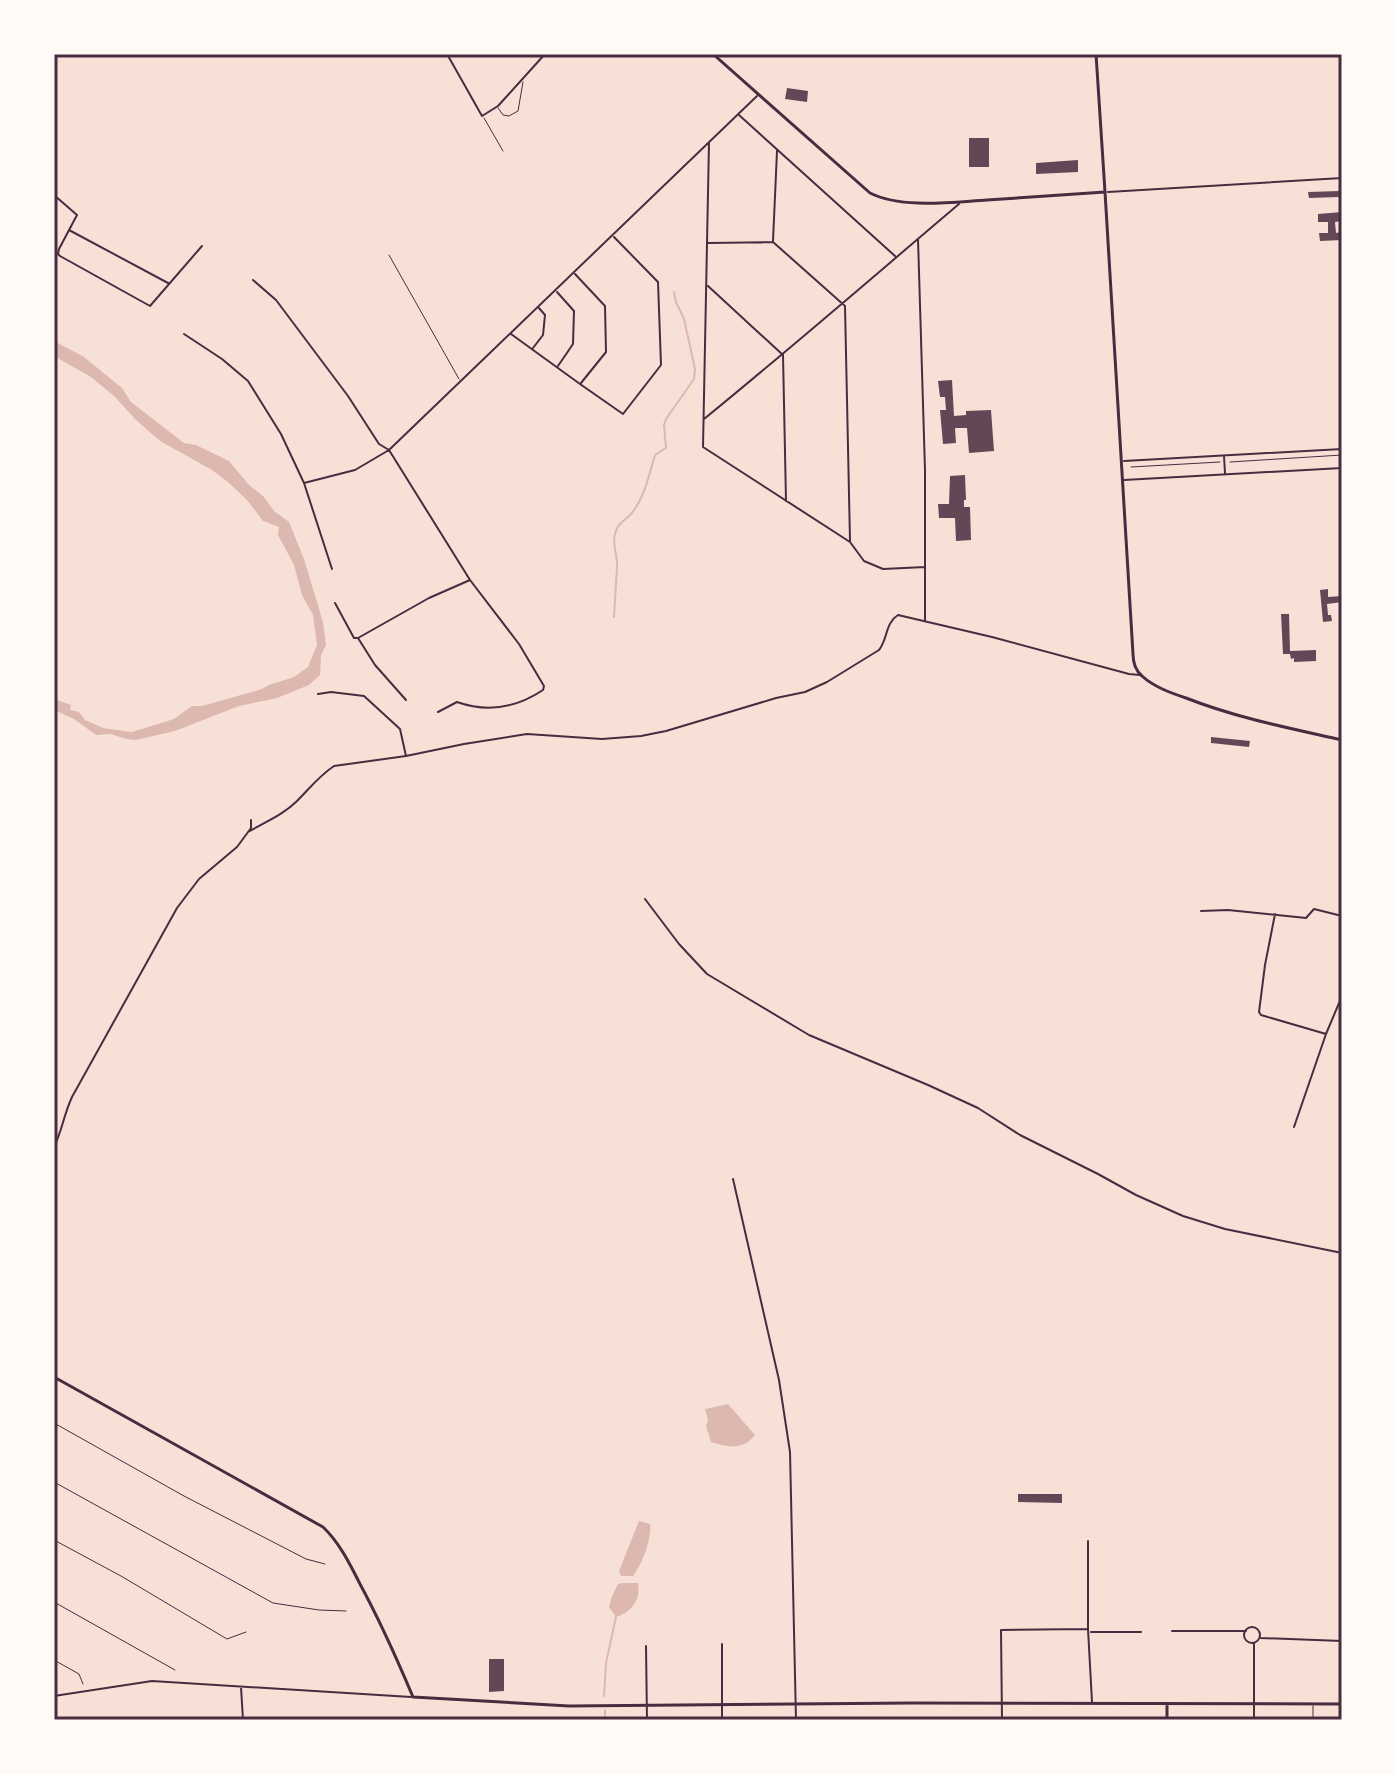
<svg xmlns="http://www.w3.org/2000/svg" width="1396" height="1774" font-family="'Work Sans',sans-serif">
<rect width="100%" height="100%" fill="#f7e1d7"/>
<path fill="#dcb8b0" d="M54 341 84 357 122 388 131 402 184 443 196 445 229 461 249 485 263 496 274 511 289 522 304 559 323 622 326 645 321 655 320 675 309 685 277 698 239 706 175 731 136 740 126 739 111 734 96 735 74 719 54 710V699L71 705 70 710 79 712 85 720 103 728 132 732 174 719 192 706H202L262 689 269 685 294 677 308 667 317 645 313 615 302 595 294 565 278 535 279 527 263 521 247 500 229 483 212 470 160 441 136 420 114 396 91 377 54 356Z
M728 1404 755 1435C742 1451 728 1447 711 1442L706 1426 708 1420 705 1409Z
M639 1521 650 1524C652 1539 642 1564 633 1576H621L619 1571Z
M623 1583H638C641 1600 632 1612 616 1617L609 1607 612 1596 618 1584Z"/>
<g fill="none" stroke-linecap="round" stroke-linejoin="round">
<path stroke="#dcb8b0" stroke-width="2" d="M614 617C615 600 616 584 617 567 618 555 611 543 616 531 618 523 627 519 632 513 645 496 649 475 655 455L666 448 664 425 666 419 694 379 695 369 684 319 676 302 674 292
M604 1696 606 1663 616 1617
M605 1710V1720"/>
</g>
<path fill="#644757" d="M787 88 808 91 807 102 785 99Z
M969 138H989V167H969Z
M1078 160V172L1036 174V163Z
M1339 191V197L1309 198 1308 192Z
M1342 212V221L1335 222 1336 233 1342 232V240L1320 241 1319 233H1328V222H1318V214Z
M952 380 954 416 966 415V411L991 410 994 451 969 453 967 428H955L956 443 943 444 940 410H946L945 397H940L938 381Z
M965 475 966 500H964V507H970L971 540 956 541 955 518H939L938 504H949L950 476Z
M1328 589V597L1342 596V602L1327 604 1328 615H1331L1332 621 1323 622 1320 590Z
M1281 614H1289L1290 651 1316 650V661L1294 662V658L1291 659 1290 654H1283Z
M1211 737 1250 741 1249 747 1211 743Z
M1018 1494H1062V1503L1018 1502Z
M489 1659H504V1691L489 1692Z"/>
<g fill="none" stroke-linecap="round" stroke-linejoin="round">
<path stroke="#4a2c40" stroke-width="1" d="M1230 462 1342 455
M1131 467 1220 462"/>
<path stroke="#4a2c40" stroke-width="1" d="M498 108 503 115 509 116 518 111 523 82
M484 118 503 151
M389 255 459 379
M54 1390 55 1388
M54 1423 184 1496 306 1559 325 1564
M54 1482 273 1603 319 1610 346 1611
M54 1540 121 1576 227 1639 246 1632
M54 1602 175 1670
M54 1660 79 1674 83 1684
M1313 1720V1706"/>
<path stroke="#4a2c40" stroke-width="2" d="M447 54 482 116 498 106 545 54
M739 115 895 256
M709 142 703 447 850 542 864 561 883 569 925 567
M1108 192 1342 178
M54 195 77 215 59 249 58 254 60 256 150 306 202 246
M69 230 168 283
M918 239 925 470V621
M773 241 777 151
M708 243 773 242 845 306 850 541
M575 274 605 306 606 352 581 383
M253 280 276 300 348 396 379 444 389 450 470 580 429 598 358 638 375 665 406 700
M708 286 783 355 786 501
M557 292 574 311 573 344 558 366
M184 334 222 359 248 381 281 434 304 483 332 569
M511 334 580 384 623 414 661 365 658 282 614 237
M533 348 543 335 545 315 539 308
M704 419C790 349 874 276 959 204
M1224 456 1225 473
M1124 461 1342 449
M1124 480 1342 468
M304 483 355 470 389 450 757 96
M335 603 354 638H357
M318 694 331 692 364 696 400 729 406 756
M438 712 457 702C488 713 516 708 543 690L544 686 519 644 470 580
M248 832C265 822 283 815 297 801 309 789 319 776 334 766L406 756 464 744 527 734 602 739 641 736 666 731 776 698 805 692 827 682 879 650C888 639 885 623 898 615L992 637 1129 674 1140 675
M645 899 679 944 707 974 809 1035 928 1085 978 1108 1020 1135 1098 1174 1136 1195 1183 1216 1225 1229 1342 1253
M1201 911 1228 910 1306 918 1314 909 1342 916
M1275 914 1265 965 1259 1012 1261 1015 1326 1034
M1294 1127 1326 1034 1342 996
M54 1147C62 1131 64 1114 72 1097L177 908 199 879 237 847 251 828V820
M733 1179 779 1380 790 1452 796 1720
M1088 1541V1629L1092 1702
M1244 1635a8 8 0 1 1 16 0a8 8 0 1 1-16 0Z
M1172 1631H1246
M1091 1632H1141
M1260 1638 1342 1641
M1254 1643V1720
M646 1646 647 1720
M241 1687 243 1720
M54 1696 152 1681 411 1697
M722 1720V1644
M1002 1720 1001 1630 1088 1629"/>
<path stroke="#4a2c40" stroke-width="3" d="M1096 54 1105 192
M54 1377 323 1527C339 1542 350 1564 360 1584 380 1621 397 1659 413 1697L569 1706 912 1703 1342 1704
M1167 1704V1720"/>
<path stroke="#4a2c40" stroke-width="3" d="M713 54 870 193C902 209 952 202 987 200 1026 197 1066 195 1105 192L1133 654C1133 663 1135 670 1142 676 1154 687 1171 693 1186 698 1237 718 1289 728 1342 740"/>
</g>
<rect width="1396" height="1774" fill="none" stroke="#fffaf5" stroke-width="112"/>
<rect x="56" y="56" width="1284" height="1662" fill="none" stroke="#4a2c40" stroke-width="3"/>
</svg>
